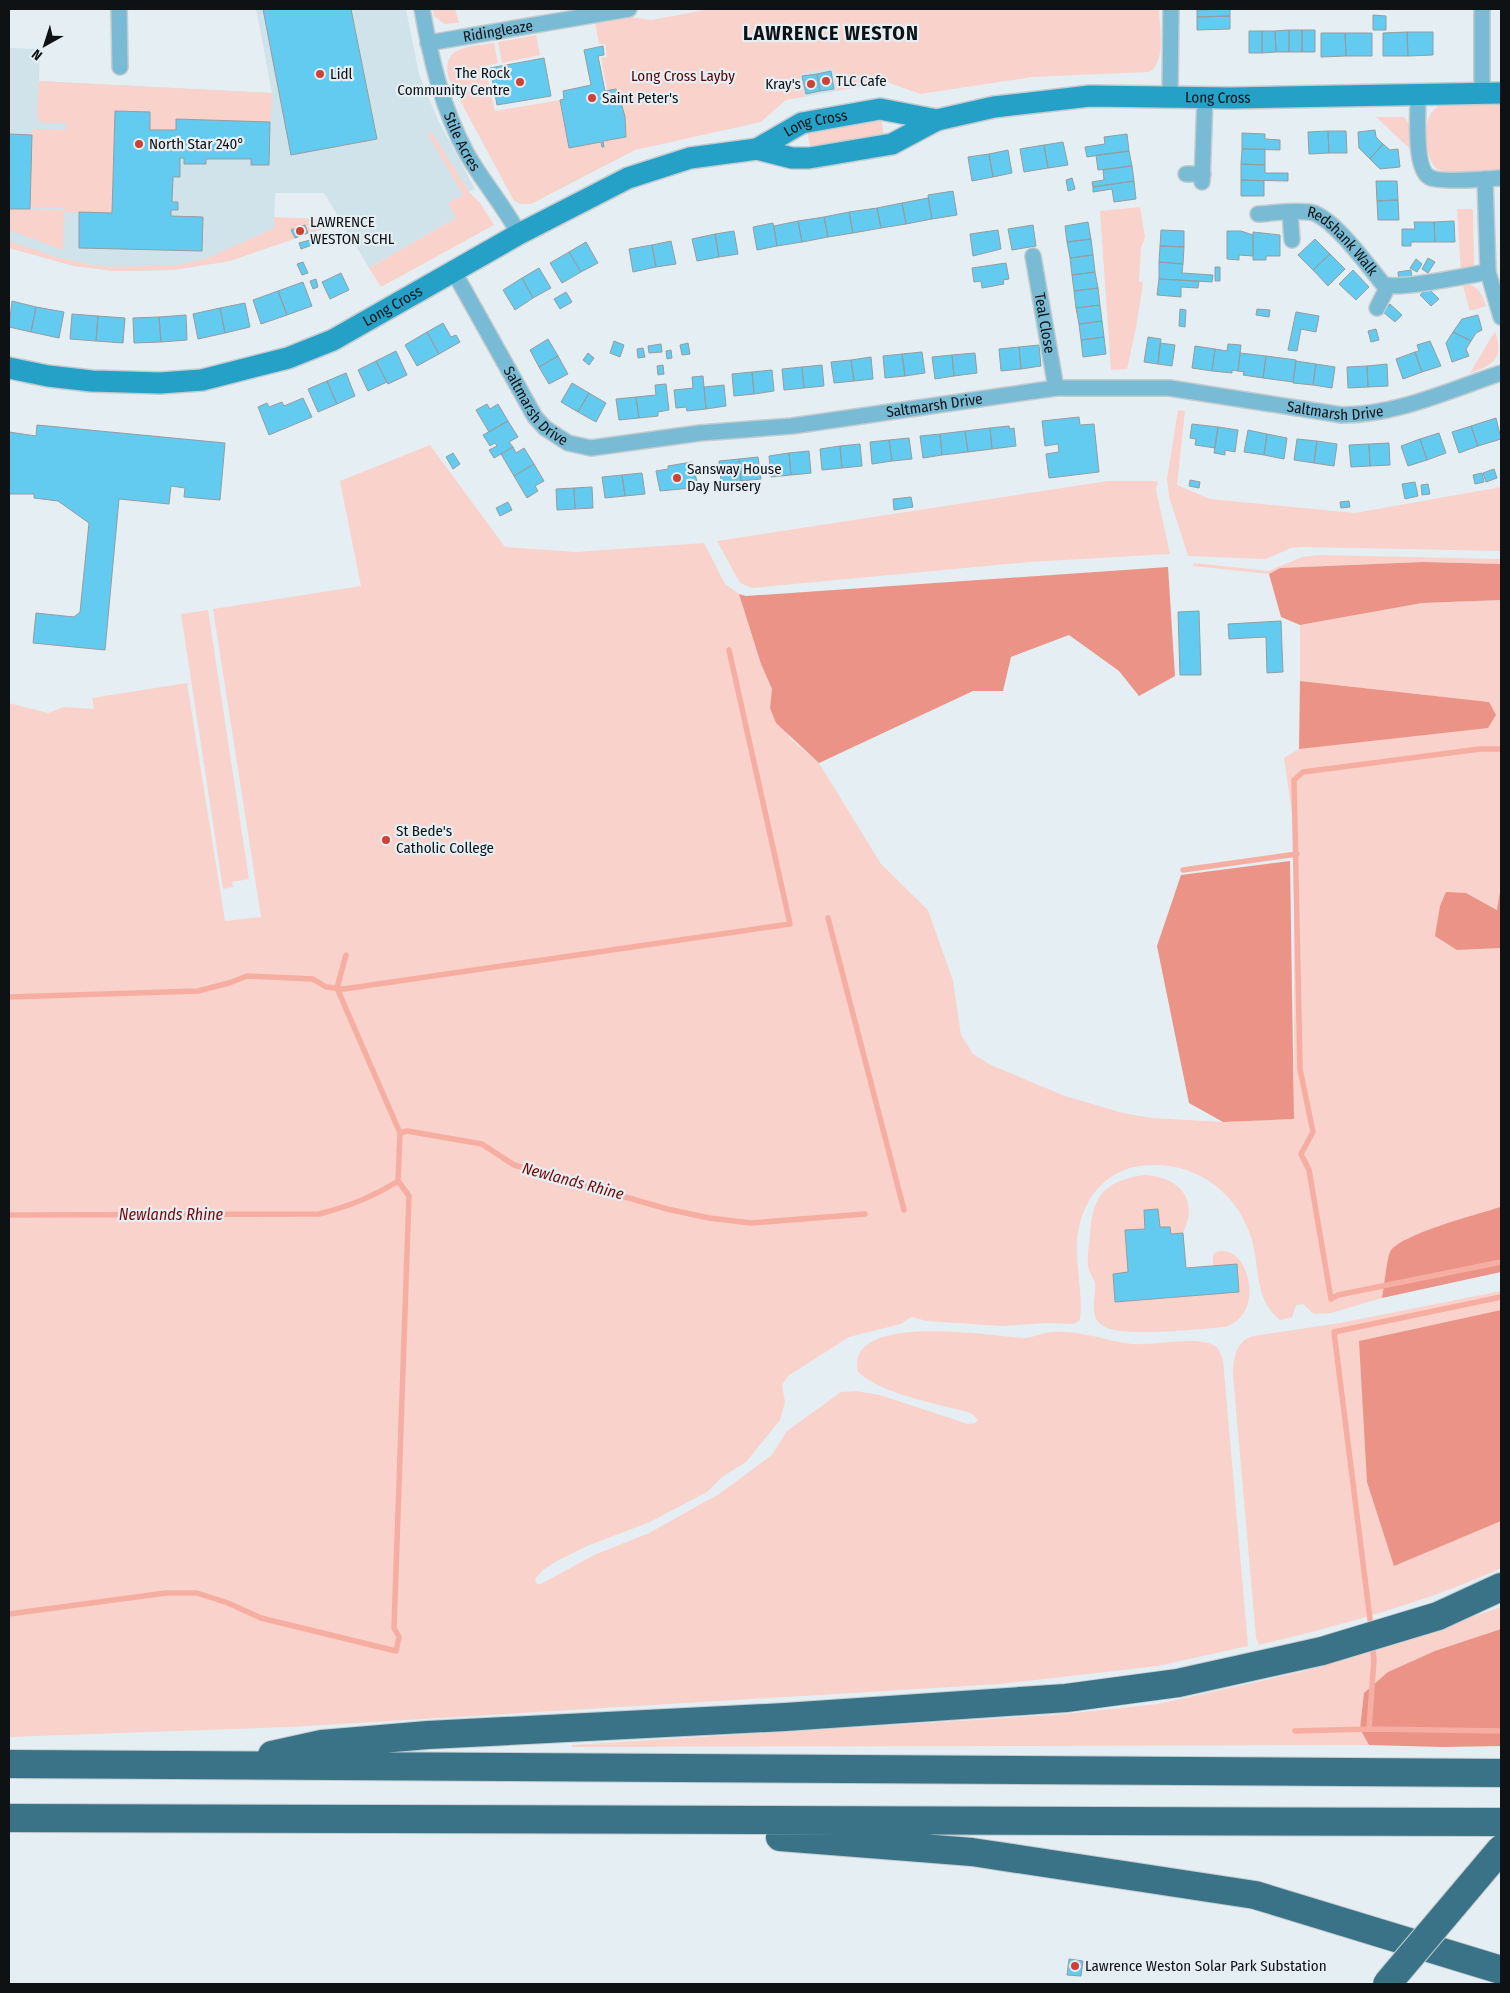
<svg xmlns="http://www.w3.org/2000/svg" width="1510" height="1993" font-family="'Fira Sans Condensed',sans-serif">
<rect width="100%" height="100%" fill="#e5eff3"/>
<path fill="#d1e3ea" d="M256 9H406L419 74 425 90 439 122 475 189 463 195 456 218 369 268 324 193H275L274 228 230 261 173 270 114 271 74 266 9 248V48L40 49 39 81 272 93Z
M833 68 837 91 804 97 800 74Z"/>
<path fill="#f9d2cb" d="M432 9H455L459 23 444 24 434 16Z
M710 9H1159C1159 26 1167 62 1149 72L1032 77 920 94 887 82 837 91 833 68 800 74 804 97 786 100 761 122 635 150 531 204H521L514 201 450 82C438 46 468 47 494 43L498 63 485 66 495 111 560 100 569 147 601 142 602 147H604L603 141 626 137 624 110 617 89 607 90 601 58 607 57 605 44H599L595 22 630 17 651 20Z
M536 35 540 55 502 63 498 42Z
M39 81 272 93 270 122 176 119V130H150V112L115 111 112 213 64 212 63 250 9 230V209L64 210V207H30L32 129 66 130V123H43L37 118Z
M1443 104H1501V170C1488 170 1449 174 1439 170 1426 165 1424 128 1429 117 1432 111 1437 106 1443 104Z
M1376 117H1404L1409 124 1410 149Z
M881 118 884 137 811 150 807 130Z
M427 133H432L469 192 480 203 494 225 381 287 369 268 456 218 448 203 463 195Z
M1140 207 1145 237 1141 248 1139 281 1143 283 1136 328 1127 369 1111 370 1100 211Z
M1457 209H1473L1474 262 1473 269 1461 272Z
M274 217 318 219 322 221 326 228 230 261 173 270 114 271 74 266 9 248V241L56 257 92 265 115 267 178 265 205 259 268 231 274 228Z
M1462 283C1477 284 1482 293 1486 306L1470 311Z
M1495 331C1504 358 1495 364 1470 373Z
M1178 410 1185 411 1177 485 1210 499 1355 513 1501 487V551L1302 547 1291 548 1266 559 1188 556 1169 496 1167 479Z
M430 445 505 547 576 552 704 543 725 584 739 594 761 664 772 689 770 708 791 739 819 763 881 864 928 910 953 981 961 1035 973 1054 991 1065 1065 1096 1123 1113 1152 1118 1223 1122 1294 1119V827L1284 758 1299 749 1489 702 1300 681V625L1422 603 1501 600V886L1498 910 1466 893 1435 935 1457 950 1501 948V1207L1454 1221 1430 1231 1387 1277 1382 1298 1331 1313 1314 1314 1303 1304 1296 1305 1292 1317 1280 1320C1254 1300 1260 1268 1252 1240 1237 1190 1192 1159 1140 1166 1101 1171 1078 1207 1077 1244 1076 1269 1083 1295 1080 1320L1074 1324 1047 1323 1001 1326 927 1321 911 1317 901 1324 849 1337 788 1376 782 1385 785 1402 780 1420 746 1462 722 1477 707 1492 650 1522 587 1546 557 1561 543 1570 535 1579 537 1584H541L594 1555 649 1533 719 1494 772 1455 787 1431 841 1392 856 1391 880 1395 968 1424 975 1423 978 1420 971 1413C939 1404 881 1394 858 1372 844 1311 992 1336 1023 1338 1034 1338 1043 1332 1053 1332 1081 1330 1106 1341 1132 1344 1156 1346 1200 1334 1218 1348L1223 1360 1248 1646 1158 1666 1000 1684 290 1727 9 1737V703L48 713 64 707 94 709 92 698 187 683 225 921 261 917 213 609 361 586 340 481Z
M1108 481H1158L1156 490 1170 554 1030 562 752 588 740 583 717 541Z
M1320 555 1501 559V564L1423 562 1280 568 1269 574 1193 566 1194 563 1268 571 1302 557Z
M208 610 249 879 232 882 233 887 223 889 181 614Z
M1144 1175C1178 1176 1200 1199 1183 1233L1171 1234 1170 1227H1160L1158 1209 1144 1210 1145 1229 1125 1230 1128 1272 1113 1274 1115 1302 1239 1292 1237 1264 1213 1266V1255L1216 1252C1249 1242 1267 1314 1225 1327 1201 1329 1121 1338 1103 1326 1088 1316 1096 1300 1095 1284 1094 1278 1089 1273 1088 1266 1087 1257 1089 1245 1090 1236 1092 1196 1104 1181 1144 1175Z
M1501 1291V1310L1359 1341 1472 1532 1501 1521V1568C1425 1603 1341 1625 1259 1645L1256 1638 1233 1375C1233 1358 1236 1341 1253 1336L1340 1323Z
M1501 1607V1629L1485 1634 1360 1729 1369 1745 572 1747V1745L1054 1715 1158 1704 1305 1671 1387 1646Z"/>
<path fill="#ea9386" d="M1423 562 1501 564V600L1422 603 1300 625 1281 617 1269 574 1280 568Z
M1168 567 1175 676 1139 696 1119 671 1069 635 1011 657 1003 691H973L819 763 776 723 770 708 772 689 761 664 739 594 746 596Z
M1300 681 1489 702 1496 715 1488 728 1299 749Z
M1290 861 1294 1119 1223 1122 1189 1103 1157 946 1181 875Z
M1501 886V948L1457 950 1435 936 1440 906 1446 892 1466 893 1497 910Z
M1501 1207V1272L1382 1298C1384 1287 1387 1259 1390 1252 1398 1235 1481 1213 1501 1207Z
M1501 1310V1521L1394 1566 1367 1482 1359 1341Z
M1501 1629V1746L1442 1747 1369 1745 1360 1729 1364 1693 1388 1672 1435 1651Z"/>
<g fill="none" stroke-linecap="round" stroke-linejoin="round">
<path stroke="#f6aea2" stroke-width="5.5" d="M1501 749H1480L1303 772 1294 780 1300 1069 1313 1132 1301 1154 1309 1170 1331 1299 1338 1295 1501 1262
M1183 870 1297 854
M828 918 904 1210
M346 955 337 988 400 1133
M9 997 198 991 229 983 247 976 313 979 326 987 344 989 790 924 729 650
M9 1215 319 1214C347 1207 373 1197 398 1181L400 1133 407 1131 482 1144 514 1165 667 1209 709 1218 751 1223 865 1214
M9 1614 166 1593H197L228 1603 261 1618 396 1651 399 1637 394 1628 409 1196 398 1181
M1371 1627 1334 1332 1501 1297
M1372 1644 1374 1659 1369 1729 1501 1731
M1295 1731 1369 1729"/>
</g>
<path fill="#63cbef" stroke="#949da0" d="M263 9H351L377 139 291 155Z
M1230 9V16L1197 17V10Z
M1373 15 1386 16V30H1373Z
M1230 16V29L1197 30V17Z
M1289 30H1302V52H1289Z
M1289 30V52H1276L1275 31Z
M1302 30H1315V52H1302Z
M1249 31H1262V53H1249Z
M1262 31H1275L1276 52 1262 53Z
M1407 32H1433V55L1408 56Z
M1407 32 1408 56H1383V33Z
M1321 33H1345L1346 56 1321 57Z
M1345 33H1372V56H1346Z
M603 46 604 55 598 56 605 91 616 89 619 94 625 117 626 137 603 141 604 147H602L601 142 569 148 560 100 564 99 563 91 591 85 584 50Z
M544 58 551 96 497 105 490 68Z
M831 71 834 89 820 91 817 74Z
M817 74 820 91 806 94 802 76Z
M115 111 150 112V130H176V119L270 122 269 165H251V159H206V164H184V158H180V177H173L172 202H178V210H171V216L203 217 202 251 79 248V212L112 213Z
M1375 130 1376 137 1383 144 1370 159 1359 148 1358 132Z
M1328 131 1329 153 1309 154 1308 132Z
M1328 131H1346L1347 153H1329Z
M1242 133 1265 134V139L1280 140V150L1242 149Z
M9 134 32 135 30 209H9Z
M1127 134 1129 151 1087 157 1085 147 1105 144 1104 137Z
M1063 142 1068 165 1048 168 1044 145Z
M1383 144 1390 150 1398 149 1400 167 1380 169 1370 159Z
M1044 145 1048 168 1024 172 1020 149Z
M1242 149H1265V165L1241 164Z
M1008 150 1012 173 993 177 989 154Z
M1129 151 1132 166 1098 170 1096 155Z
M989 154 993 177 972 181 968 157Z
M1241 164 1265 165V173H1288V181L1241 180Z
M1132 166 1134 181 1093 187 1092 182 1104 180 1103 170Z
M1072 178 1075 189 1068 191 1066 180Z
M1241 180 1264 181V196H1241Z
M1134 181 1136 199 1114 202 1112 189 1093 192V187Z
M1376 181H1397L1398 200 1377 201Z
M953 191 957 215 932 219 928 195Z
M928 198 932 219 906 224 902 203Z
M1398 200 1399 220H1378L1377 201Z
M902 203 906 224 881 228 877 208Z
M877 208 881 228 853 233 849 212Z
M849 212 853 233 828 237 824 217Z
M824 217 828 237 802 242 798 221Z
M798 221 802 242 777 246 774 226Z
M1454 221 1455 242H1435L1434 222Z
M1088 222 1091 239 1067 242 1065 226Z
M1414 222H1434L1435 242H1411V246H1402V229H1415Z
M773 223 777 246 757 250 753 227Z
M305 225 308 233 295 238 291 230Z
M1033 225 1036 246 1012 250 1008 229Z
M998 230 1001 249 973 256 970 234Z
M1161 230 1184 231V247L1160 246Z
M734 231 738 254 719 257 715 234Z
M1227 231H1241L1253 235V256L1239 255V260L1227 259Z
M1253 232 1280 235V256H1266V260H1253Z
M715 234 719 257 697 261 692 239Z
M1091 239 1093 255 1070 258 1067 242Z
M1315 239 1330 254 1313 270 1298 255Z
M310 240 312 245 301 249 299 243Z
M671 241 676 264 656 267 652 245Z
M586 242 598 263 581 272 569 252Z
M652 245 656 267 633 272 629 249Z
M1160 246 1184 247 1183 264 1159 262Z
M569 252 581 272 562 283 550 263Z
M1330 254 1345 269 1328 286 1313 270Z
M1093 255 1095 272 1072 275 1070 258Z
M1428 258 1435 262 1428 273 1422 269Z
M1416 259 1422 264 1417 272 1410 268Z
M303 262 308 273 302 275 297 264Z
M1159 262 1183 264 1182 273 1213 275 1212 282 1159 279Z
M1006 263 1009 279 1003 280 1004 284 982 288 981 281 974 282 972 268Z
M1215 267H1220V281H1215Z
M539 268 551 288 533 298 522 278Z
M1353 270 1369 287 1356 300 1339 284Z
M1411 270 1412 279 1399 281 1398 272Z
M1095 272 1098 288 1074 291 1072 275Z
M341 273 349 290 330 299 322 282Z
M522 278 533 298 515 310 503 290Z
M316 279 318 287 313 289 310 281Z
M1159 279 1199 281 1198 288 1181 287V297L1157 295Z
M303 282 312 306 287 315 278 291Z
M1098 288 1100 305 1076 308 1074 291Z
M1428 288 1439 299 1431 306 1420 295Z
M278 291 287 315 261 324 253 300Z
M566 292 572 302 560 309 554 299Z
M12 301 36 307 31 332 9 327Z
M245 303 250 327 225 333 220 308Z
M1390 304 1402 315 1395 322 1383 312Z
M1100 305 1102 321 1079 324 1076 308Z
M36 307 64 312 59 338 31 332Z
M220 308 225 333 198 339 193 314Z
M1180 309 1186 310 1185 327 1179 326Z
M1257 309 1270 310 1269 317 1256 315Z
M1296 312 1319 316 1316 332 1301 329 1297 351 1288 350Z
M72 314 98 316 96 341 70 339Z
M186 315 187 340 161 342 159 317Z
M1478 315 1482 330 1476 333 1471 341 1453 332 1462 319Z
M98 316 125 318 123 343 96 341Z
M159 317 161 342 134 343 133 318Z
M1102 321 1104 337 1081 340 1079 324Z
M443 323 451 337 456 335 460 342 439 354 427 332Z
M1376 329 1379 340 1371 342 1368 331Z
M427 332 439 354 417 366 405 345Z
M1453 332 1471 341 1466 349 1469 356 1452 362 1446 343Z
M1104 337 1106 354 1083 357 1081 340Z
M1148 337 1161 339 1158 364 1144 362Z
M548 339 558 356 539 367 530 350Z
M614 341 624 345 620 357 610 353Z
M1430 341 1441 366 1422 372 1415 352 1419 351 1417 345Z
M688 343 690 354 682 355 680 345Z
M1160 343 1175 345 1172 366 1158 364Z
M661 344 662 352 649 353 648 346Z
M1228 344 1241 345 1238 371 1232 370V373L1212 371 1215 349 1227 351Z
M1039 345 1041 366 1021 369 1019 347Z
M1195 346 1215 349 1212 371 1192 368Z
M1019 347 1021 369 1001 371 999 349Z
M643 348 645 357 638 358 637 349Z
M671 350 672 358 667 359 666 351Z
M396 351 407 375 388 384 376 361Z
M922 352 925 373 905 376 902 354Z
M1415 352 1422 372 1403 379 1396 359Z
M588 353 594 358 589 365 583 360Z
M975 353 977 373 954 376 952 355Z
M1240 353 1266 356 1263 378 1243 375 1244 372 1238 371Z
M902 354 905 376 885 378 883 356Z
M952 355 954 376 935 379 932 357Z
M558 356 568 374 549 384 539 367Z
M1266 356 1296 360 1293 382 1263 378Z
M871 357 873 379 854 381 851 360Z
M851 360 854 381 834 383 831 362Z
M376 361 387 382 368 391 358 370Z
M1296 361 1316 364 1313 385 1293 383Z
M1316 364 1335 367 1332 388 1313 385Z
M1387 364 1388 386 1368 387 1367 366Z
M663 365 664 374 658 375 657 366Z
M822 365 824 386 804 388 802 367Z
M1367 366 1368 387 1348 388 1347 367Z
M802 367 804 388 784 390 782 369Z
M772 370 774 391 754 394 752 372Z
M752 372 754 394 734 396 732 374Z
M346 373 355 396 337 404 327 381Z
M703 376 706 409 687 411 686 407 676 408 674 390 693 388 692 377Z
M327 381 337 404 318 412 308 389Z
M572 383 589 393 578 412 561 402Z
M666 384 669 410 658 412V416L639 418 636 397 656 395 655 385Z
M724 385 726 406 706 409 704 387Z
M589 393 606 403 596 422 578 412Z
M636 397 639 418 619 420 616 399Z
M303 398 312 417 269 435 258 407 267 403 269 407 282 402 284 406Z
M487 404 490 409 498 404 508 421 489 432 476 410Z
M1079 417 1080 425 1094 424 1099 472 1049 478 1046 454 1059 452 1058 444 1045 446 1042 421Z
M1496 418 1501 439 1478 446 1471 426Z
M508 421 518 437 509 442 513 447 494 458 489 450 497 446 495 443 490 446 483 435Z
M1192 424 1218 427 1215 448 1195 445 1196 439 1190 438Z
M37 425 225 443 220 500 184 497 185 488 171 486 169 504 119 499 105 650 33 643 36 613 74 617 80 612 89 523 58 501 34 498V494H9V432L36 436Z
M1009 426 1010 429 1014 428 1016 446 992 449 990 428Z
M1471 426 1478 446 1459 453 1452 432Z
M1218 427 1238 430 1235 452 1225 450V455L1214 453Z
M990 428 992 449 968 452 965 431Z
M1248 430 1267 434 1264 455 1244 452Z
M965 431 968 452 942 455 940 434Z
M1439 433 1446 453 1427 460 1420 439Z
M940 434 942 455 923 458 920 436Z
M1267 434 1287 438 1284 459 1264 455Z
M909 438 912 459 892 461 889 440Z
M1297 439 1317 441 1314 463 1294 460Z
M1420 439 1427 460 1408 466 1401 446Z
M889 440 892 461 872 464 870 442Z
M1317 441 1337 444 1334 466 1314 463Z
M1389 443 1390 465 1370 466 1369 444Z
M860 444 862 466 842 468 840 446Z
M1369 444 1370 466 1351 467 1349 445Z
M840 446 842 468 822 470 820 449Z
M513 447 516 453 524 448 534 464 514 476 501 454Z
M809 451 811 473 791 475 789 453Z
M453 453 460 464 453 469 446 457Z
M789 453 791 475 771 477 769 456Z
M758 457 761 479 741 481 739 459Z
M739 459 741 481 721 483 719 461Z
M692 462 693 467H697L699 474 695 475 697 481 691 482 692 488 660 491 656 471 668 469V466Z
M534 464 544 481 535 486 538 491 527 498 514 476Z
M1494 469 1497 478 1486 482 1483 473Z
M642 473 645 494 625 496 622 475Z
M1482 473 1484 482 1475 484 1473 475Z
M622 475 625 496 605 498 602 477Z
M1190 480 1200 482 1199 488 1189 486Z
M1415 482 1418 496 1405 499 1402 484Z
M1428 484 1430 494 1422 495 1421 485Z
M592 487 593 508 575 509 574 488Z
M574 488 575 509 557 510 556 489Z
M911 497 913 507 894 510 893 499Z
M1349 501 1350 507 1341 508 1340 502Z
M508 502 512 510 500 516 496 508Z
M1199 611 1201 675H1180L1178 612Z
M1281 621 1283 672 1267 673 1266 637 1229 639 1228 624Z
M1158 1209 1160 1227H1170L1171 1234 1183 1233 1186 1268 1237 1264 1239 1292 1115 1302 1113 1274 1128 1272 1125 1230 1145 1229 1144 1210Z
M1069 1959 1083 1961 1081 1976 1067 1975Z"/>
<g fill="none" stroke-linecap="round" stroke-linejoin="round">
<g stroke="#c3cccf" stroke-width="18">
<g id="street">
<path d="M119 9 120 67"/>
<path id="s1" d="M422 9C431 60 442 108 467 154 483 182 504 206 519 234"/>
<path d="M1482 9V93"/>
<path id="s2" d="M428 43 629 9"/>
<path d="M1418 95C1418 113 1414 168 1429 177 1438 183 1488 179 1501 178"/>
<path d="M1170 97 1171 9"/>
<path d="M1186 174H1203"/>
<path d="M1485 179 1488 272 1501 317"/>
<path d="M1202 182 1205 97"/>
<path d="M1290 213 1292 240"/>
<path id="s3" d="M1258 214C1274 213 1293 210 1309 212 1331 214 1368 266 1383 284 1399 291 1467 275 1488 272"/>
<path id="s4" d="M1033 256 1056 388"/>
<path id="s5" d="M454 272 535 417 545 428 568 443 591 448 700 433 792 426 1056 388H1169L1342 415C1397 415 1450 390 1501 373"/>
<path d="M1377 308 1388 286"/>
</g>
</g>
<g stroke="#c3cccf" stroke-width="24">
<g id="secondary">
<path id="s6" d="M757 149 802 123 880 109 937 120"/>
<path id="s7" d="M9 368 48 376 92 381 160 383 202 380 288 358 333 340 519 234 628 178 690 158 757 149 792 158H809L892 144 937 120 994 107 1090 96 1231 98 1501 93"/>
</g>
</g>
<g stroke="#c3cccf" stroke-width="30">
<path id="highway" d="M272 1755 322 1744 428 1735 785 1717 1066 1698 1178 1683 1322 1651 1438 1616 1501 1587
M9 1764 1501 1773
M9 1818 1501 1822
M780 1837 972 1852 1255 1895 1501 1970"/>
</g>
<use href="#street" stroke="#79bbd4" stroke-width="15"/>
<use href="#secondary" stroke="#25a0c6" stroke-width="21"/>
<use href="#highway" stroke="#3a7387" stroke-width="28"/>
<g stroke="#c3cccf" stroke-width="30" stroke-linecap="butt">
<path id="highway-bridge" d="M1387 1984 1501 1849"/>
</g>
<use href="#highway-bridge" stroke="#3a7387" stroke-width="28"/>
</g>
<g fill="#cf4134" stroke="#e5eff3" stroke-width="2">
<circle cx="320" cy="74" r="5"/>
<circle cx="826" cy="81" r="5"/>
<circle cx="520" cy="82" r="5"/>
<circle cx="811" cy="84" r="5"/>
<circle cx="592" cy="98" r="5"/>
<circle cx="139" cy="144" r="5"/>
<circle cx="300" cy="231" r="5"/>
<circle cx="677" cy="478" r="5"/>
<circle cx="386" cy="840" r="5"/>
<circle cx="1075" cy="1966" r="5"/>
</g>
<g text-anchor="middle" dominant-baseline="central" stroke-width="4.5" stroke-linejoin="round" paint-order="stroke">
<g font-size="15" fill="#0f1214" stroke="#e5eff3">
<text stroke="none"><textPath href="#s2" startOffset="71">Ridingleaze</textPath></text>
<text stroke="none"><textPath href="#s7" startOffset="1272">Long Cross</textPath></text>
<text stroke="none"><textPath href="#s6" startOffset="65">Long Cross</textPath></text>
<text stroke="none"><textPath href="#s1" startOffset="139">Stile Acres</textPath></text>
<text stroke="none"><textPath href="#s3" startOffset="96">Redshank Walk</textPath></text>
<text stroke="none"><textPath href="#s7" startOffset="400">Long Cross</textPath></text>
<text stroke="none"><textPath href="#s4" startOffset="68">Teal Close</textPath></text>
<text stroke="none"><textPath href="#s5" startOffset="158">Saltmarsh Drive</textPath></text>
<text stroke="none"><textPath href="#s5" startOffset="578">Saltmarsh Drive</textPath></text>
<text stroke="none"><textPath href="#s5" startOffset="982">Saltmarsh Drive</textPath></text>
</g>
<g font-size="15" fill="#0f1214" stroke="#e5eff3" text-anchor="start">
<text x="510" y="73" text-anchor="end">The Rock<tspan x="510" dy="17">Community Centre</tspan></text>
<text x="330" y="74">Lidl</text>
<text x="836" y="81">TLC Cafe</text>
<text x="801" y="84" text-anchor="end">Kray's</text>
<text x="602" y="98">Saint Peter's</text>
<text x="149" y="144">North Star 240°</text>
<text x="310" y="222">LAWRENCE<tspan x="310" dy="17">WESTON SCHL</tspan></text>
<text x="687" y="469">Sansway House<tspan x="687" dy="17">Day Nursery</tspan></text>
<text x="396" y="831">St Bede's<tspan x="396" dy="17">Catholic College</tspan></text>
<text x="1085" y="1966">Lawrence Weston Solar Park Substation</text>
</g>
<g font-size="15" fill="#540402" stroke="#e5eff3">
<text x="683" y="76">Long Cross Layby</text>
</g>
<g font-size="16" font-style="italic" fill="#750a06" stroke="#e5eff3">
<text transform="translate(573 1181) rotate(15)">Newlands Rhine</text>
<text x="171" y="1214">Newlands Rhine</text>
</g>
<g font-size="20" font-weight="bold" letter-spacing="1" fill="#0f1214" stroke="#e5eff3">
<text x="831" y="33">LAWRENCE WESTON</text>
</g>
</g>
<rect width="1510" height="1993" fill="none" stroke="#0f1214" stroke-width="20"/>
<g transform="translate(45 45) rotate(219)" stroke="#e5eff3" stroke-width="4" paint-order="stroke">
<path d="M0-4L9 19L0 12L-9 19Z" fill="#0f1214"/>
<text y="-8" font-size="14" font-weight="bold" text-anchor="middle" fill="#0f1214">N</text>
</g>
</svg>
